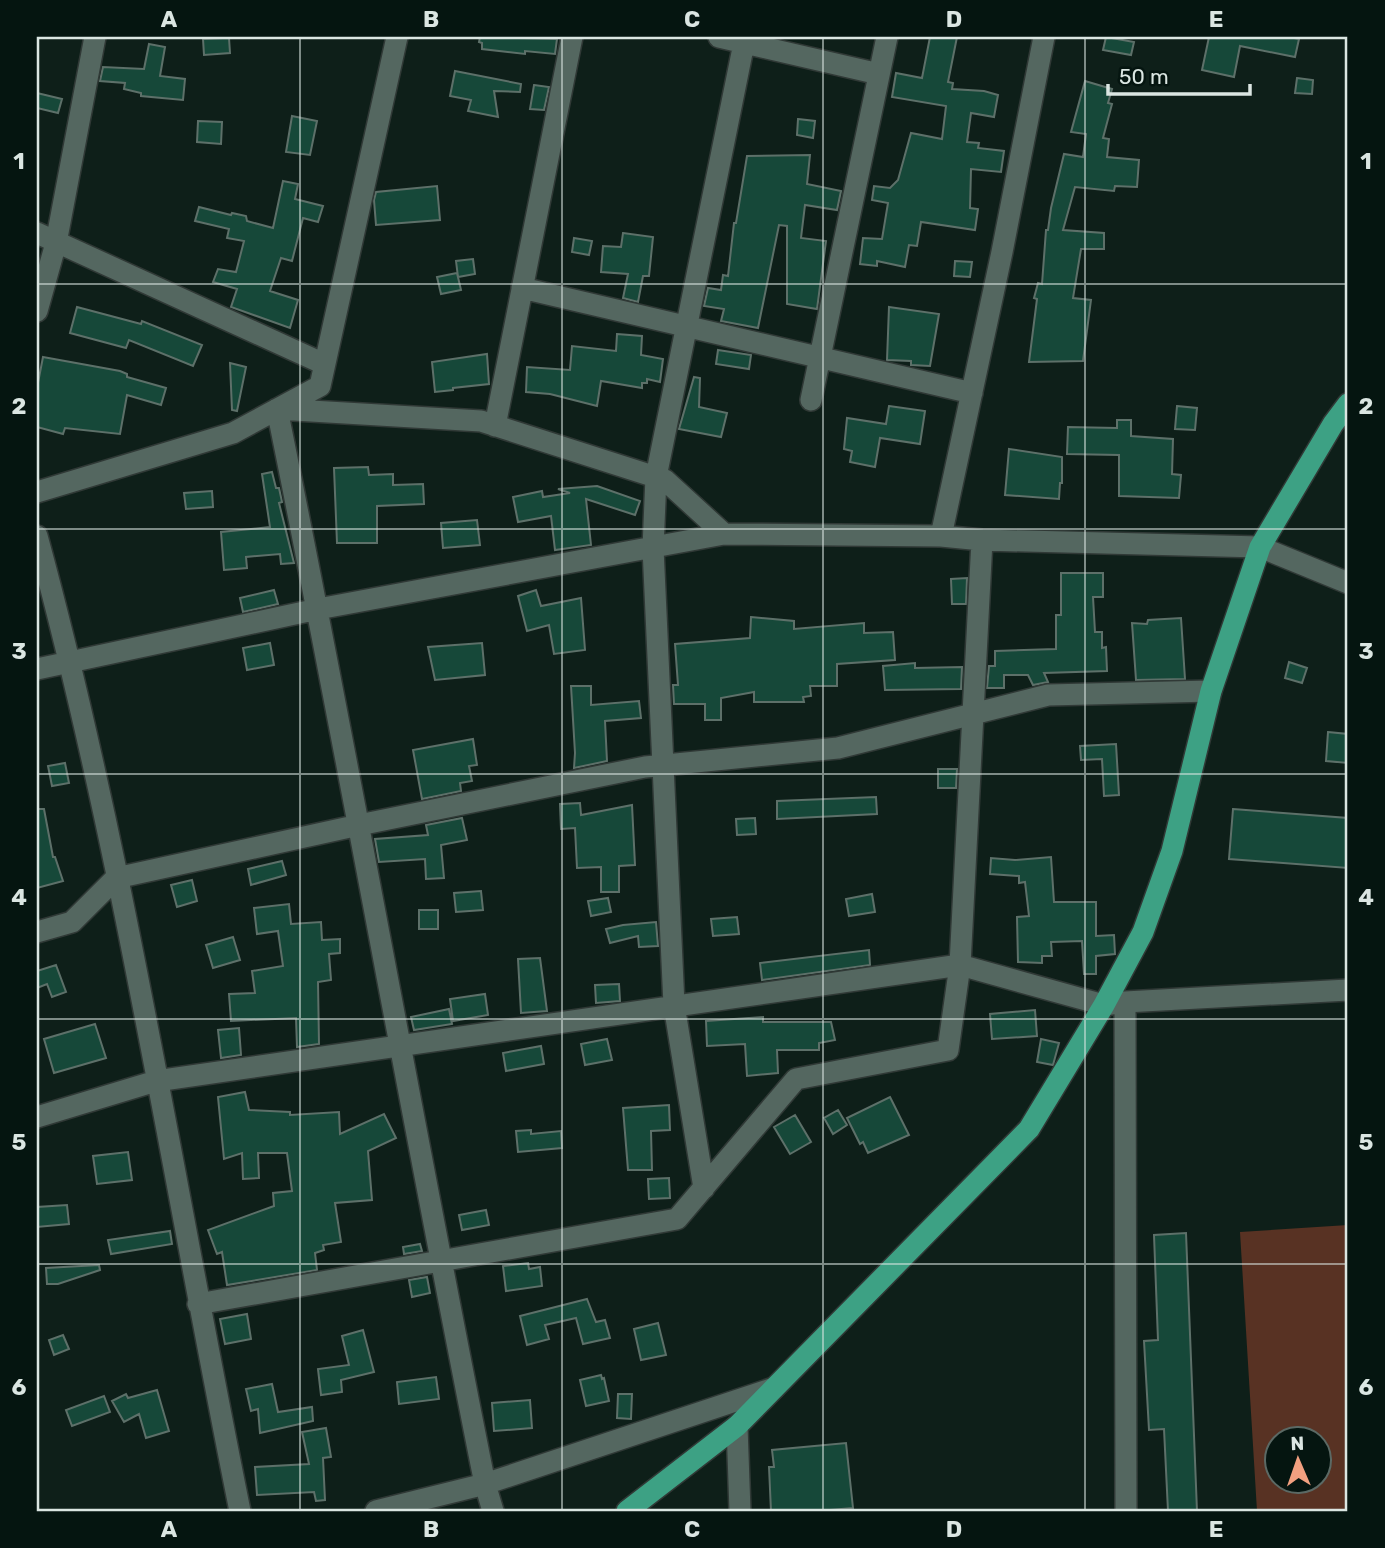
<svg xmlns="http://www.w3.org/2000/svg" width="1385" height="1548" font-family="Rubik,sans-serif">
<rect width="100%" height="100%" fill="#0e1f19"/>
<path fill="#583223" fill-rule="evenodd" d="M1348 1225V1511H1257L1240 1232ZM1276 1440H1318V1482H1276Z"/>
<path fill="#164839" stroke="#5d7069" stroke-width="2" d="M480 37 557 39 555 54 525 51V54L482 49V43L479 42Z
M930 37H957L948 82 953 83 952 89 984 91 998 95 994 117 971 113 967 142 979 143 978 148 1004 151 1001 172 971 169 970 208 978 209 975 230 921 222 917 246 909 245 905 267 877 261V266L860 264 863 238 882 239 888 203 872 200 874 186 890 188 898 180 911 133 942 139 946 106 892 97 896 73 922 78Z
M1106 37 1134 42 1131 55 1103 50Z
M1209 37H1289L1299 39 1295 57 1240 46 1234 77 1202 70Z
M229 38 230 53 204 55 203 39Z
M149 44 165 47 160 76 185 79 183 100 141 96V93L124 89 125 83 100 81 103 67 144 69Z
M455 71 521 84 520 92 494 91 498 117 468 111 471 100 450 96Z
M1297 78 1313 80 1312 94 1295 93Z
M1085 81 1112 89 1108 103 1112 104 1103 138 1109 139 1107 157 1139 160 1137 187 1115 186 1114 191 1075 187 1063 230 1104 233V249H1081L1073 298 1091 300 1083 361 1029 362 1037 299 1034 298 1038 283 1042 284 1046 230H1048L1051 208 1064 154 1083 157 1086 134 1071 132Z
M534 85 549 87 544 110 530 109Z
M37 93 62 99 58 113 37 108Z
M292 116 317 121 310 155 286 152Z
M798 119 815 121 813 138 797 135Z
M198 121 222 122 221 144 197 142Z
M810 155 807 184 841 191 837 210 805 205 801 238 826 241 817 309 787 304V226L779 225 758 328 721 321 724 309 704 306 708 288 721 290 723 275 728 276 734 223H736L747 156Z
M283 181 298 184 295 199 323 206 318 222 303 218 292 261 281 258 270 291 298 300 290 328 231 307 237 289 213 282 218 269 236 272 244 241 227 238 229 229 195 221 199 207 231 215 232 213 246 216 247 221 273 228Z
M437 186 440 220 376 225 374 200 376 192Z
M623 233 653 237 649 276H643L638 302 623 298 628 274 601 272 603 246 621 247Z
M574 238 592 241 589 255 572 252Z
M473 259 475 274 458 277 456 261Z
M955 261 972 262 970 277 954 276Z
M457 273 461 290 441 294 437 277Z
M77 307 141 324 142 321 202 345 193 366 129 340 126 348 70 333Z
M889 307 939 314 930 366 911 365V361L887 360Z
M617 334 642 336 641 355 663 359 660 382 647 379V383H642V388L601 381 597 406 550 394 526 392 527 367 570 370 572 346 616 351Z
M718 350 751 355 749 369 716 364Z
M487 354 489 384 453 388V390L435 392 432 362Z
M43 357 120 371 127 374V377L166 388 161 405 127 395 120 434 65 428 63 434 37 427V388Z
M230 363 246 367 237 411 232 410Z
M694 377 700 378 699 407 727 413 721 437 679 429Z
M889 406 925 411 920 444 880 438 875 467 850 462 852 451 844 449 847 418 886 424Z
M1177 406 1197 408 1195 430 1175 429Z
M1117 420H1131V436L1173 439 1172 474 1181 475 1179 498 1119 496V455L1067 454 1068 427 1117 428Z
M1009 449 1062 457V483H1060L1059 499 1005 495Z
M368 467 369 475 393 474V485L423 484 424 504 377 506V543H337L334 468Z
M272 472 276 488H279L282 502 279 503 294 563 281 564 280 554 246 557 247 568 224 570 221 532 270 527 262 474Z
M597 486 640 501 635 515 586 499 591 545 555 550 551 516 518 522 513 497 542 491 543 497 570 493 558 489Z
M212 491 213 507 186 509 184 493Z
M477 520 480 545 443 548 441 523Z
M1061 573H1103V597H1093L1095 632H1102V648L1106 647 1107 671 1044 673 1048 682 1033 685 1028 675H1004V688H987L989 666H995V651L1056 649V615H1061Z
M967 578 966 604H952L951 579Z
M274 590 278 604 243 612 240 598Z
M536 590 541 606 581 598 585 650 554 654 549 625 527 631 518 596Z
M751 617 794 621V629L864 623V633L893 632 895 660 837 664V686H810L811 696 803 697 804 702H754V692L721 698V720H705V704H674L673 685H678L675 644 750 638Z
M1181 618 1185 679 1136 680 1132 623 1147 624 1148 620Z
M270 643 274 665 247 670 243 648Z
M482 643 485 675 435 680 428 647Z
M1289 662 1307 668 1302 683 1285 678Z
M915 663V668L962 667 961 689 885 690 883 666Z
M571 686H591V705L639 701 641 718 605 721 607 761 574 768 575 753Z
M1328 732 1348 734V763L1326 761Z
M473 739 477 765 469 766 472 781 460 783 461 791 422 799 413 750Z
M1116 744 1119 795 1104 796 1102 759 1081 760 1080 746Z
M65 763 69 783 52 786 48 766Z
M938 769H957L956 788H938Z
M876 797 877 814 777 819V801Z
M580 803 581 815 632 805 635 865 619 866V892H601V867L577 868 575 828 561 829 560 804Z
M37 809H44L53 857H55L63 881 37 888Z
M1233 809 1348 818V868L1229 859Z
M462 818 467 840 441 845 444 878 426 879 425 859 379 862 375 839 428 835 426 825Z
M755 818 756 834 737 835 736 819Z
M1051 857 1054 902H1096V936L1114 935 1115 954 1096 956V974H1084L1082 941 1051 942 1052 956H1042V963L1018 962 1017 917 1029 916 1025 882 1019 883V876L990 874 991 858 1015 860Z
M282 861 286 875 251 885 248 869Z
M192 880 197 901 177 907 171 885Z
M481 891 483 910 456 912 454 893Z
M872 894 875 912 849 916 846 899Z
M608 898 611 912 591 916 588 901Z
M289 904 291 924 321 922 322 940 340 939V953L329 954 331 980 318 982 319 1044 297 1047 296 1018 231 1021 229 994 255 993 252 971 283 966 278 931 257 934 254 908Z
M419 910H438V929H419Z
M737 917 739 934 713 936 711 919Z
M656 922 658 946 639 947 638 936 610 943 606 929 623 925Z
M233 937 240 960 213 968 206 945Z
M869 950 870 965 762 980 760 963Z
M540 958 547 1011 521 1013 518 959Z
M56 965 66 992 52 997 47 984 37 988V971Z
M619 984 620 1001 596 1003 595 985Z
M485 994 488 1015 453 1021 450 999Z
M449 1009 452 1024 414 1030 411 1017Z
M1035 1010 1037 1036 992 1039 990 1014Z
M763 1017V1022H831L835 1040 819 1043V1050H777L778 1073 747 1076 745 1044 707 1046 706 1021Z
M95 1024 106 1058 54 1073 44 1039Z
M239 1028 241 1055 221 1058 218 1030Z
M607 1039 612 1060 585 1065 581 1044Z
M1041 1039 1059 1043 1053 1065 1037 1062Z
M541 1046 544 1064 506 1071 503 1053Z
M245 1092 249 1110 290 1112V1115L339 1112 340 1134 384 1114 396 1138 368 1151 372 1200 335 1203 341 1242 323 1245 324 1250 315 1253 317 1270 227 1285 222 1252 217 1254 208 1230 274 1206 273 1193 292 1191 287 1153H258L259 1178 243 1179 242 1153 224 1159 218 1097Z
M890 1097 909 1135 868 1153 863 1142 860 1144 847 1118Z
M669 1105 670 1130 651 1131 652 1170H628L623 1108Z
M838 1110 847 1125 833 1134 824 1118Z
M795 1115 811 1142 790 1154 774 1127Z
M531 1130V1134L561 1131 562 1148 518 1152 516 1131Z
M128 1152 132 1180 97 1184 93 1156Z
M669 1178 670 1198 649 1199 648 1179Z
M67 1205 69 1224 37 1227V1207Z
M486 1210 489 1225 462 1230 459 1215Z
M170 1231 172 1244 111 1254 108 1240Z
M1186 1233 1197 1511H1168L1164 1429 1149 1430 1144 1341 1158 1340 1154 1235Z
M420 1244 422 1251 404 1254 403 1247Z
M528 1263 529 1269 540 1267 542 1286 506 1291 503 1266Z
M99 1265 100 1270 58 1284H47L46 1268Z
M427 1277 430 1293 412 1297 409 1280Z
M587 1299 596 1322 605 1320 610 1338 583 1344 576 1318 545 1325 549 1339 527 1345 520 1316Z
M247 1314 251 1339 225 1344 220 1319Z
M658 1323 666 1355 641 1360 634 1329Z
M363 1330 374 1372 341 1380 342 1392 321 1395 318 1369 349 1365 342 1336Z
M63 1335 69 1349 54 1355 49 1340Z
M601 1375 602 1379 604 1378 609 1401 586 1406 580 1380Z
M436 1377 439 1399 399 1404 397 1382Z
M272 1384 278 1412 312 1407 313 1421 260 1433 258 1409 251 1411 246 1389Z
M157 1390 169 1431 146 1438 139 1414 124 1422 112 1401 126 1394 128 1398Z
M618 1394H632L631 1419 617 1418Z
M104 1396 110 1412 72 1426 66 1410Z
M530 1400 532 1428 494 1431 492 1403Z
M326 1428 331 1457 323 1458 325 1500 316 1501 314 1492 257 1495 255 1467 309 1464 302 1432Z
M846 1443 853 1508 818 1511H771L769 1467H774L772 1450Z"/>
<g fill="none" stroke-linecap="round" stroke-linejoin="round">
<g stroke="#303936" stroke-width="24">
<path id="minor" d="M719 37 879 74
M37 233 324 364
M522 288 972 393
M37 311 56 243 95 37
M811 400 887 37
M495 426 572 37
M37 492 233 433 320 386 397 37
M37 536C124 856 174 1186 240 1511
M941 536 1002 252 1044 37
M37 669 318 609 724 534 941 536 982 540 1260 547 1348 583
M37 932 72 922 116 878 359 825 645 767 838 748 1048 695 1211 691
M1125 1002 1348 990
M37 1117 156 1081 960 965 1104 1005 1125 1002 1126 1511
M704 1188 674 1005 653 548 656 477 744 43
M198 1304 677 1219 796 1079 948 1050 960 965 982 540
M737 1426 740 1511
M376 1511 485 1484 774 1388
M493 1511 485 1484C413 1126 350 766 277 409L481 421 665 480 724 534"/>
</g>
<g stroke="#303936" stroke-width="24">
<path id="highway" d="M627 1511 737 1426 1029 1129 1104 1005 1143 932 1172 851 1211 691 1260 547 1333 424 1348 404"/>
</g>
<use href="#minor" stroke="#546760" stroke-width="21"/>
<use href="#highway" stroke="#3da184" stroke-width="21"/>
</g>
<path fill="none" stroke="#dbe6e2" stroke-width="2" stroke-opacity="0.55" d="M300 37V1511M562 37V1511M823 37V1511M1085 37V1511M37 284H1348M37 529H1348M37 774H1348M37 1019H1348M37 1264H1348"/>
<rect width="1385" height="1548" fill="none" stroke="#051510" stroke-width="77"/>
<g transform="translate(1298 1460) rotate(358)"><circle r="33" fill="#051510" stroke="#5b6964" stroke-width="2"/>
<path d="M0-5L12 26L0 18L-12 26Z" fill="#f2a080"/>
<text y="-10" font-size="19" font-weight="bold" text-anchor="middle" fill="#dbe6e2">N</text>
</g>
<path d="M1108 84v10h142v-10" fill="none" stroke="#dbe6e2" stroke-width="3.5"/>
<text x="1119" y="84" font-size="21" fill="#dbe6e2" stroke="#051510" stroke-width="5" paint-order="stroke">50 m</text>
<rect x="38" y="38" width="1308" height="1472" fill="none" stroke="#dbe6e2" stroke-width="2.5"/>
<g font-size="23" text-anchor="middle" font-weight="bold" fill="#dbe6e2">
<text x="169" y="27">A</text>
<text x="431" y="27">B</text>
<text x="692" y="27">C</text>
<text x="954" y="27">D</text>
<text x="1216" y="27">E</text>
<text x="19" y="169">1</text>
<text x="1366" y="169">1</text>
<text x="19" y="414">2</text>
<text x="1366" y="414">2</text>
<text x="19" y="659">3</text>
<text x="1366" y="659">3</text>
<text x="19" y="905">4</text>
<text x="1366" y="905">4</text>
<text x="19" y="1150">5</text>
<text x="1366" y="1150">5</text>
<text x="19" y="1395">6</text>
<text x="1366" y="1395">6</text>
<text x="169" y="1537">A</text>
<text x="431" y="1537">B</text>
<text x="692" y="1537">C</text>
<text x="954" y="1537">D</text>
<text x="1216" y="1537">E</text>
</g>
</svg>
